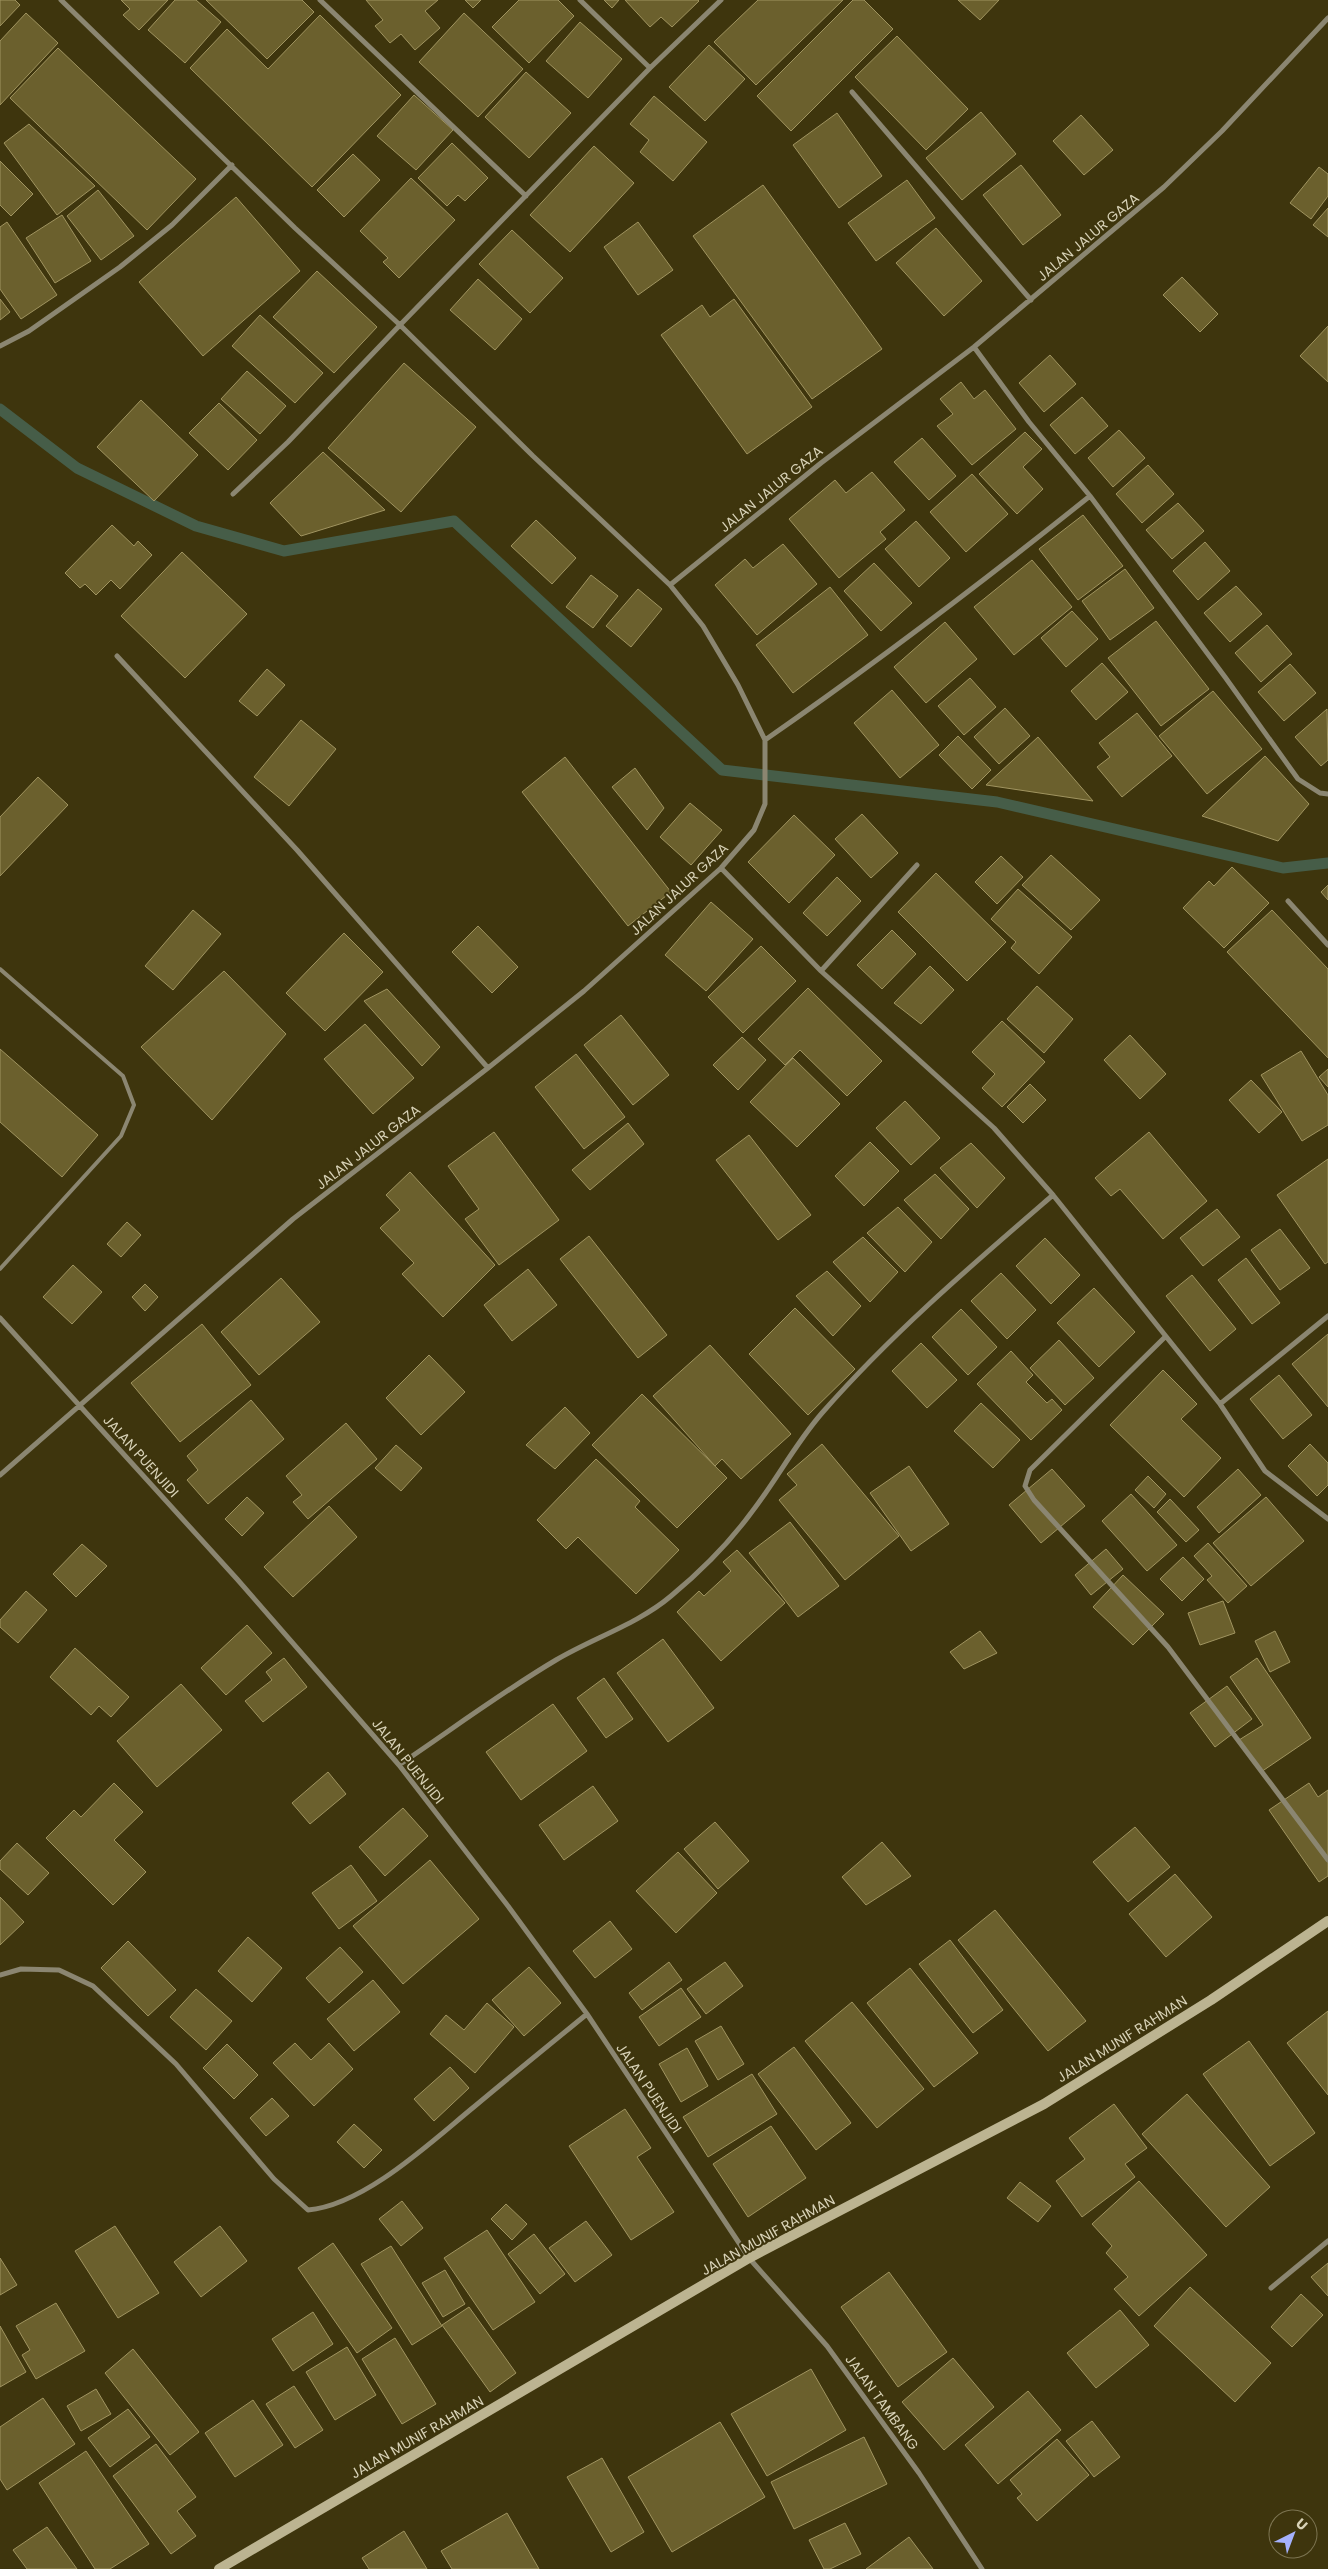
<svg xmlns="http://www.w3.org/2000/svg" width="1328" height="2569" font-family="Poppins,sans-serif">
<rect width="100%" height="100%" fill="#3e350d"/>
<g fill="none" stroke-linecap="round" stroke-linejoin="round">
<path stroke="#465d48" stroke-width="11" d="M0 409 77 468 196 526 284 551 454 521 722 770 997 802 1283 868 1328 863"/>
</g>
<path fill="#6b602d" stroke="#a09460" d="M0 0H15L20 5 0 26Z
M121 0H168L139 30 123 15 130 9Z
M175 0H196L221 22 185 63 148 30Z
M206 0H302L314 12 267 59Z
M366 0H438L425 11 440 28 415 50 401 34 390 43 375 26 383 20Z
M465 0H481L473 8Z
M519 0H558L574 16 529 63 492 27Z
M604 0H619L612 8Z
M625 0H698L699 1 672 27 661 17 650 27Z
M758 0H843L756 85 714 42Z
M853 0H864L893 29 791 131 757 96Z
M958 0H999L980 20Z
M26 13 58 43 0 105V41Z
M464 13 523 69 478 117 419 62Z
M320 15 401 95 312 187 190 68 227 29 268 69Z
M580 22 622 59 588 98 546 61Z
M897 36 968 109 926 150 855 77Z
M709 45 745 79 705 121 669 87Z
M58 48 196 179 147 230 10 98Z
M526 72 571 113 529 158 485 117Z
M414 95 453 130 416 170 377 136Z
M654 96 707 142 673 181 640 152 649 140 630 124Z
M981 112 1016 154 962 200 926 158Z
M837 113 882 176 839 208 793 145Z
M1081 115 1113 150 1084 175 1053 141Z
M29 124 95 186 57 215 4 143Z
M452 143 488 178 465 201 458 195 447 206 418 178Z
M594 146 634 183 570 252 530 215Z
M353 154 380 180 344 217 317 190Z
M0 161 33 194 11 216 0 205Z
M1021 165 1061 215 1023 245 983 195Z
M1319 167 1328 174V196L1311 219 1290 203Z
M411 178 455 220 399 278 383 262 388 258 360 231Z
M907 180 935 218 876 261 848 223Z
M763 185 882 349 812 399 693 236Z
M98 190 134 236 101 260 67 216Z
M236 197 300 271 203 356 139 282Z
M1328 208V237L1313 225Z
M62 215 91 261 55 283 26 238Z
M7 222 57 295 21 319 0 289V227Z
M638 222 673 270 638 295 604 247Z
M936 228 982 281 944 316 896 263Z
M512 230 563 278 530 313 479 264Z
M317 271 377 327 334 373 273 317Z
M1182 277 1218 314 1200 332 1163 295Z
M478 279 522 319 495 350 450 310Z
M0 299 10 312 0 320Z
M734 299 812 407 747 454 661 335 702 305 710 317Z
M260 315 323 373 295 403 232 346Z
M1328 326V382L1300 356Z
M1050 355 1076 384 1044 412 1019 383Z
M404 363 476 427 401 512 328 448Z
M247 371 286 406 260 434 221 399Z
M961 382 974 399 985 390 1016 429 972 465 937 426 953 414 940 399Z
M1082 397 1108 426 1075 454 1050 425Z
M141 400 198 455 154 501 97 447Z
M219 403 257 440 228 470 189 433Z
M1119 430 1145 458 1113 487 1088 458Z
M1025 432 1042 449 1023 467 1043 489 1017 514 979 474Z
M922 438 956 476 929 500 894 462Z
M323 452 385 510 301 536 270 503Z
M1148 465 1174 494 1142 523 1116 494Z
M872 472 905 510 880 532 886 539 839 578 789 519 835 480 846 493Z
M972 474 1008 514 966 552 930 512Z
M1178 503 1204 531 1172 559 1146 530Z
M1083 515 1123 566 1078 600 1039 549Z
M536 520 576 558 552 584 511 546Z
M916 521 950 558 919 587 885 549Z
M112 525 134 546 138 541 152 555 120 589 111 580 96 595 85 584 80 588 65 573Z
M1205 542 1230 571 1198 600 1173 571Z
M783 544 817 584 757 635 715 585 745 559 753 568Z
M182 552 247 614 185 678 121 616Z
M1032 560 1072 607 1014 655 974 607Z
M874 563 912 603 881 631 844 591Z
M1125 569 1154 608 1110 640 1082 601Z
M591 575 618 596 593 628 566 607Z
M1236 586 1262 614 1230 642 1204 613Z
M830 587 868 635 793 693 756 645Z
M638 589 662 609 631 647 606 626Z
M1072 611 1098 639 1066 667 1041 638Z
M1156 621 1209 689 1161 726 1108 658Z
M945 622 977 659 926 703 894 667Z
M1267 625 1292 654 1261 682 1235 653Z
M1102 663 1128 692 1096 720 1071 691Z
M1290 664 1316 693 1284 721 1258 692Z
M267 669 285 685 257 716 239 701Z
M970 678 996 707 964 735 938 706Z
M892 690 939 745 900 778 854 723Z
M1213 691 1262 749 1207 794 1159 736Z
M1005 708 1030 736 999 764 974 737Z
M1327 709 1328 760 1321 766 1295 737Z
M1137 713 1172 756 1122 797 1097 767 1110 757 1099 743Z
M301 720 336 749 289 806 254 777Z
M958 736 991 770 972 789 939 755Z
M1038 737 1093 801 986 785Z
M1265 756 1309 804 1278 841 1202 816Z
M565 757 671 892 628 926 522 792Z
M635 768 664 808 647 830 612 787Z
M38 777 68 805 0 876V817Z
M690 803 722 830 691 865 660 837Z
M862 814 898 853 871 878 835 839Z
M794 815 835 855 789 903 748 862Z
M1051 855 1100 900 1071 930 1022 885Z
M1001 856 1023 877 997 904 975 882Z
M1232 867 1269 903 1224 948 1183 908 1209 881 1214 886Z
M936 873 1006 942 967 981 898 912Z
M837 877 861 901 827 936 803 913Z
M1328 885V900L1321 892Z
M1018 889 1072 937 1039 974 1011 948 1016 942 991 919Z
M711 902 753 939 706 991 665 955Z
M193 910 221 934 173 990 145 966Z
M1272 910 1328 969V1058L1227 952Z
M478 926 518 967 492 993 452 952Z
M892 930 916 954 882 989 857 965Z
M344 933 383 972 325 1031 286 993Z
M761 946 796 981 743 1033 708 997Z
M930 966 954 990 921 1024 894 1003Z
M224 971 286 1034 212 1120 141 1047Z
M1037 986 1073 1019 1044 1053 1007 1019Z
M808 988 882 1061 847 1096 800 1050 785 1065 758 1039Z
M387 989 440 1047 422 1066 364 1001Z
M621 1015 669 1075 633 1105 584 1045Z
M1002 1021 1045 1062 1002 1107 982 1088 995 1074 972 1052Z
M365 1024 414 1078 373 1114 324 1059Z
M1130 1035 1166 1074 1140 1099 1104 1060Z
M742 1037 766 1060 738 1090 713 1065Z
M0 1049 98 1135 62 1177 0 1122Z
M1301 1051 1328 1095V1125L1302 1141 1261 1075Z
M576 1054 625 1117 584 1149 535 1087Z
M793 1058 840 1104 797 1147 750 1102Z
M1328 1069V1087L1319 1077Z
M1251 1080 1282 1112 1259 1133 1229 1100Z
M1030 1084 1046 1100 1023 1123 1007 1107Z
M905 1101 940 1138 911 1165 876 1128Z
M628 1123 644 1144 590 1190 572 1170Z
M494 1132 559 1220 499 1265 465 1219 479 1209 448 1166Z
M1149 1132 1207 1201 1163 1239 1120 1189 1111 1196 1095 1178Z
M749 1135 811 1215 778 1240 716 1160Z
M870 1142 899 1171 864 1206 835 1176Z
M971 1143 1005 1178 977 1208 940 1168Z
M1328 1159V1262L1325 1264 1277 1195Z
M410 1172 495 1265 443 1317 402 1274 414 1263 380 1228 400 1210 386 1195Z
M935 1174 969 1209 941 1239 904 1200Z
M898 1207 932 1242 905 1272 867 1233Z
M1217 1209 1240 1237 1203 1266 1180 1238Z
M127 1222 141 1235 121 1257 107 1244Z
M1280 1229 1310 1268 1280 1290 1251 1250Z
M589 1236 667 1335 638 1358 560 1259Z
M863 1237 898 1272 870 1302 833 1262Z
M1045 1238 1080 1275 1051 1304 1016 1266Z
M1246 1258 1280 1303 1252 1324 1218 1280Z
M73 1265 102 1292 72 1324 43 1297Z
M528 1269 557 1305 512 1341 484 1305Z
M827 1271 861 1306 833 1336 796 1296Z
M1001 1273 1036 1310 1007 1339 971 1301Z
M1192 1275 1236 1329 1210 1351 1166 1296Z
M281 1278 320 1322 259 1375 221 1332Z
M145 1284 158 1297 145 1311 132 1297Z
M1094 1288 1135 1332 1099 1367 1057 1323Z
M795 1308 855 1369 808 1415 749 1354Z
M961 1309 997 1347 968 1375 932 1337Z
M202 1324 251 1385 180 1442 131 1383Z
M1328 1334V1407L1292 1364Z
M1059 1340 1094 1378 1065 1405 1030 1368Z
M921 1343 957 1380 927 1408 892 1371Z
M710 1345 791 1434 741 1479 722 1459 715 1466 653 1396Z
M1011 1351 1033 1375 1026 1382 1047 1403 1052 1399 1062 1410 1031 1440 977 1384Z
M429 1355 465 1392 421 1435 386 1398Z
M1163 1370 1197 1404 1181 1419 1221 1458 1184 1497 1110 1425Z
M1279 1375 1312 1415 1283 1439 1250 1399Z
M642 1394 727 1478 677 1528 592 1445Z
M251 1400 284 1439 208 1504 187 1480 198 1470 187 1456Z
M981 1403 1020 1440 993 1468 954 1431Z
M565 1407 590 1433 555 1469 526 1445Z
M346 1423 377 1459 308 1519 293 1502 302 1495 286 1476Z
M822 1444 899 1536 845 1580 779 1500 797 1485 787 1474Z
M1310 1444 1328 1463V1485L1317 1496 1288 1466Z
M396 1445 422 1468 401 1491 375 1468Z
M596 1459 640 1501 635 1507 679 1550 636 1594 578 1537 566 1549 537 1520Z
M909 1466 949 1524 911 1551 870 1493Z
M1052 1469 1085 1506 1041 1543 1009 1505Z
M1238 1469 1261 1495 1219 1533 1197 1507Z
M1148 1476 1166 1494 1154 1508 1135 1490Z
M1131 1494 1177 1545 1147 1571 1102 1521Z
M247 1497 264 1513 242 1536 225 1519Z
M1266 1497 1304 1541 1251 1586 1213 1543Z
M1170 1499 1199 1530 1186 1542 1157 1512Z
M329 1506 357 1537 293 1597 264 1567Z
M790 1522 839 1586 798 1617 749 1553Z
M1208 1543 1247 1586 1228 1603 1207 1580 1212 1576 1194 1556Z
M82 1544 107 1566 76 1597 53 1574Z
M1106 1549 1123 1569 1091 1595 1075 1575Z
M737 1550 785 1603 721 1661 677 1612 699 1591 704 1596 731 1571 723 1562Z
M1183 1557 1204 1579 1182 1601 1160 1579Z
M1123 1575 1164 1614 1133 1645 1093 1607Z
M26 1591 47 1610 18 1643 0 1627V1620Z
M1223 1601 1235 1633 1200 1645 1188 1613Z
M247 1625 272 1653 226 1695 201 1668Z
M980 1631 997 1653 964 1669 950 1652Z
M1275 1631 1290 1662 1270 1672 1255 1641Z
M663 1639 714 1708 668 1742 617 1673Z
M75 1648 129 1697 111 1717 99 1706 91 1715 50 1677Z
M284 1658 307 1687 263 1722 245 1701 272 1680 266 1672Z
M1257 1658 1311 1738 1261 1772 1239 1740 1263 1725 1230 1677Z
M604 1678 633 1719 606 1738 577 1698Z
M181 1684 222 1730 157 1787 117 1741Z
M1227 1686 1252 1719 1215 1747 1190 1713Z
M553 1704 587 1751 521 1800 486 1752Z
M328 1772 346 1794 310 1824 292 1803Z
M114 1783 143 1812 114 1840 146 1872 113 1905 46 1838 74 1810 81 1817Z
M1309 1783 1318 1797 1328 1790V1876L1319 1882 1269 1810Z
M593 1786 618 1821 564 1860 539 1825Z
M403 1808 428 1836 385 1876 359 1847Z
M715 1822 749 1861 718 1889 684 1849Z
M1135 1827 1170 1867 1128 1902 1093 1862Z
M882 1842 911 1876 866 1905 842 1877Z
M17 1843 49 1873 28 1895 0 1869V1861Z
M678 1852 717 1893 676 1933 636 1891Z
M430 1860 479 1919 403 1984 353 1926Z
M351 1865 377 1901 339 1929 312 1893Z
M1175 1874 1212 1917 1166 1957 1129 1914Z
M0 1897 24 1922 0 1945Z
M995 1910 1086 2021 1048 2051 958 1940Z
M610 1921 632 1949 595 1978 573 1951Z
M248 1937 282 1968 252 2002 218 1971Z
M950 1940 1003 2010 973 2033 919 1964Z
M128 1941 176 1990 148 2016 101 1968Z
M340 1947 363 1972 329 2003 306 1978Z
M669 1962 682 1980 642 2010 629 1993Z
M725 1962 743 1986 706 2014 687 1989Z
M529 1967 561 2003 524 2036 492 2000Z
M910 1968 978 2053 934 2087 867 2003Z
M373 1980 400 2012 354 2051 327 2019Z
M681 1988 701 2017 659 2046 639 2017Z
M196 1989 232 2021 206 2050 170 2017Z
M852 2002 924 2089 877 2128 805 2041Z
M487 2003 514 2027 475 2073 430 2034 446 2015 464 2030Z
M1328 2011V2095L1287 2043Z
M721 2026 744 2064 718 2080 695 2041Z
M1249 2041 1315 2133 1270 2166 1203 2074Z
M295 2043 311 2060 329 2043 353 2069 314 2106 273 2063Z
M227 2044 258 2075 234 2099 203 2068Z
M794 2047 851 2123 816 2150 758 2074Z
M687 2048 708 2086 681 2102 659 2064Z
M450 2067 469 2088 434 2121 414 2099Z
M752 2074 777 2114 708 2157 683 2117Z
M1187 2094 1270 2187 1226 2227 1142 2134Z
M272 2098 289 2116 266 2136 250 2118Z
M1114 2104 1147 2148 1125 2164 1135 2177 1082 2217 1056 2181 1085 2159 1069 2138Z
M625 2109 651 2148 637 2157 674 2212 631 2240 569 2146Z
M354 2124 382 2150 364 2168 337 2142Z
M771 2126 806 2178 748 2217 713 2164Z
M1139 2181 1207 2255 1139 2316 1114 2289 1128 2277 1106 2253 1112 2246 1092 2224Z
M1020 2182 1051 2206 1038 2222 1007 2198Z
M402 2201 423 2228 401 2246 379 2219Z
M506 2204 527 2224 512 2240 491 2219Z
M586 2221 612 2255 575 2282 549 2248Z
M115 2226 159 2293 118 2318 75 2251Z
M220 2226 247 2261 201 2297 174 2262Z
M487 2230 535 2302 493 2330 444 2258Z
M534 2234 565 2274 540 2294 508 2254Z
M333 2243 392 2328 357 2353 298 2268Z
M391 2246 442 2326 412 2345 361 2264Z
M0 2258 17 2285 0 2295Z
M1328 2263V2296L1311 2277Z
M445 2270 465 2304 443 2317 422 2283Z
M889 2272 947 2352 898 2387 841 2307Z
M1190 2287 1271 2363 1235 2402 1154 2326Z
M1301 2294 1323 2315 1292 2347 1271 2327Z
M56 2303 85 2351 36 2379 22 2355 30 2350 16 2326Z
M469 2307 516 2373 490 2392 442 2325Z
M1120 2310 1149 2345 1096 2388 1067 2353Z
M313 2312 333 2344 293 2371 272 2339Z
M0 2326 26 2372 0 2387Z
M395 2338 436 2404 402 2424 362 2359Z
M347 2347 376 2395 335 2420 306 2372Z
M133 2349 199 2432 170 2455 105 2373Z
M953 2358 994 2407 944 2450 902 2402Z
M811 2369 846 2430 767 2476 731 2414Z
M294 2386 323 2430 295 2448 266 2404Z
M96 2389 111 2414 81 2431 67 2406Z
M1028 2391 1061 2430 998 2484 965 2445Z
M43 2398 75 2444 7 2490 0 2479V2427Z
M253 2400 283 2445 235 2477 205 2433Z
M128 2409 150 2437 110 2467 88 2438Z
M1092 2421 1120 2457 1094 2477 1066 2441Z
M720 2422 765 2497 672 2552 628 2477Z
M864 2437 887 2484 794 2529 771 2482Z
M1057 2439 1089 2475 1037 2521 1017 2498 1022 2494 1010 2480Z
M156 2444 196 2497 177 2511 196 2536 171 2554 113 2476Z
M86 2451 149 2544 110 2569H95L39 2483Z
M602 2458 644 2532 611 2552 567 2477Z
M507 2513 539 2569H452L441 2551Z
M845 2523 861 2554 830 2569H824L809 2540Z
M47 2527 77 2569H27L13 2550Z
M404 2531 427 2569H369L362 2558Z
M909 2537 933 2569H866Z"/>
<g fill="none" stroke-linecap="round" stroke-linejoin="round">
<path stroke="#8b8671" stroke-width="4" d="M0 969 123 1076 134 1105 121 1136 0 1269"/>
<path stroke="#8b8671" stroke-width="5" d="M61 0 295 228 400 325 288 442 233 494
M320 0 526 196
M580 0 650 68
M852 92 1031 300
M0 346 29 331 120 267 172 225 232 165
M974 347 1029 422 1090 496 1225 677 1298 779 1320 793 1328 794
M670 585 533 456 400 325 650 68 721 0
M117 656 297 850 488 1068
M765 740C877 662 984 581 1090 496
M721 868 821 971 994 1128 1053 1195 1220 1404 1265 1471 1328 1519
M1288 901 1328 945
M821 971 917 865
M0 1318 237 1579 399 1765 508 1906 587 2014 749 2258 827 2346 919 2473 982 2569
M1165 1337 1030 1470 1025 1486 1034 1500 1168 1647 1328 1860
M1220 1404 1328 1316
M0 1475 293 1219 488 1068 584 991 721 868 754 830 765 804V740L738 685 703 626 670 585 821 463 974 347 1164 187 1222 131 1328 18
M399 1765C451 1730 502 1692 556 1660 593 1638 638 1624 671 1596 700 1572 729 1543 751 1513 776 1481 795 1444 822 1413 892 1333 973 1264 1053 1195
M0 1975 21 1969 59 1970 93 1986 176 2064 274 2179 308 2210C365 2205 432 2141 475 2106 512 2075 549 2045 587 2014
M1271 2288 1328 2241"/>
<path stroke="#bcb491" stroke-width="10" d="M219 2569 749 2258 1044 2104 1211 2000 1328 1921"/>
</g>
<g text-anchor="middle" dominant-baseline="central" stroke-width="4" stroke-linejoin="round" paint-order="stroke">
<g font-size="14" fill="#d8d2b7" stroke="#3e350d">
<text transform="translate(1088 237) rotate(-40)">JALAN JALUR GAZA</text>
<text transform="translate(771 489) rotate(-39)">JALAN JALUR GAZA</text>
<text transform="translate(679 889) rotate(-43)">JALAN JALUR GAZA</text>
<text transform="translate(368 1147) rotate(-38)">JALAN JALUR GAZA</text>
<text transform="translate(141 1456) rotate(48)">JALAN PUENJIDI</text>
<text transform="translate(408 1761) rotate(51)">JALAN PUENJIDI</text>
<text transform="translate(1122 2039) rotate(-32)">JALAN MUNIF RAHMAN</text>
<text transform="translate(649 2088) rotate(56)">JALAN PUENJIDI</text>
<text transform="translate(768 2235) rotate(-29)">JALAN MUNIF RAHMAN</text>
<text transform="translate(882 2402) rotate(54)">JALAN TAMBANG</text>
<text transform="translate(417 2437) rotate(-30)">JALAN MUNIF RAHMAN</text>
</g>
</g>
<g transform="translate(1293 2534) rotate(42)"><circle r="24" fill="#3e350d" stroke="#7c7451"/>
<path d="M0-4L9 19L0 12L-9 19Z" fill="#a5b1fc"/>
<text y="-8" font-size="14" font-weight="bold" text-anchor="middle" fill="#d8d2b7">U</text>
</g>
</svg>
